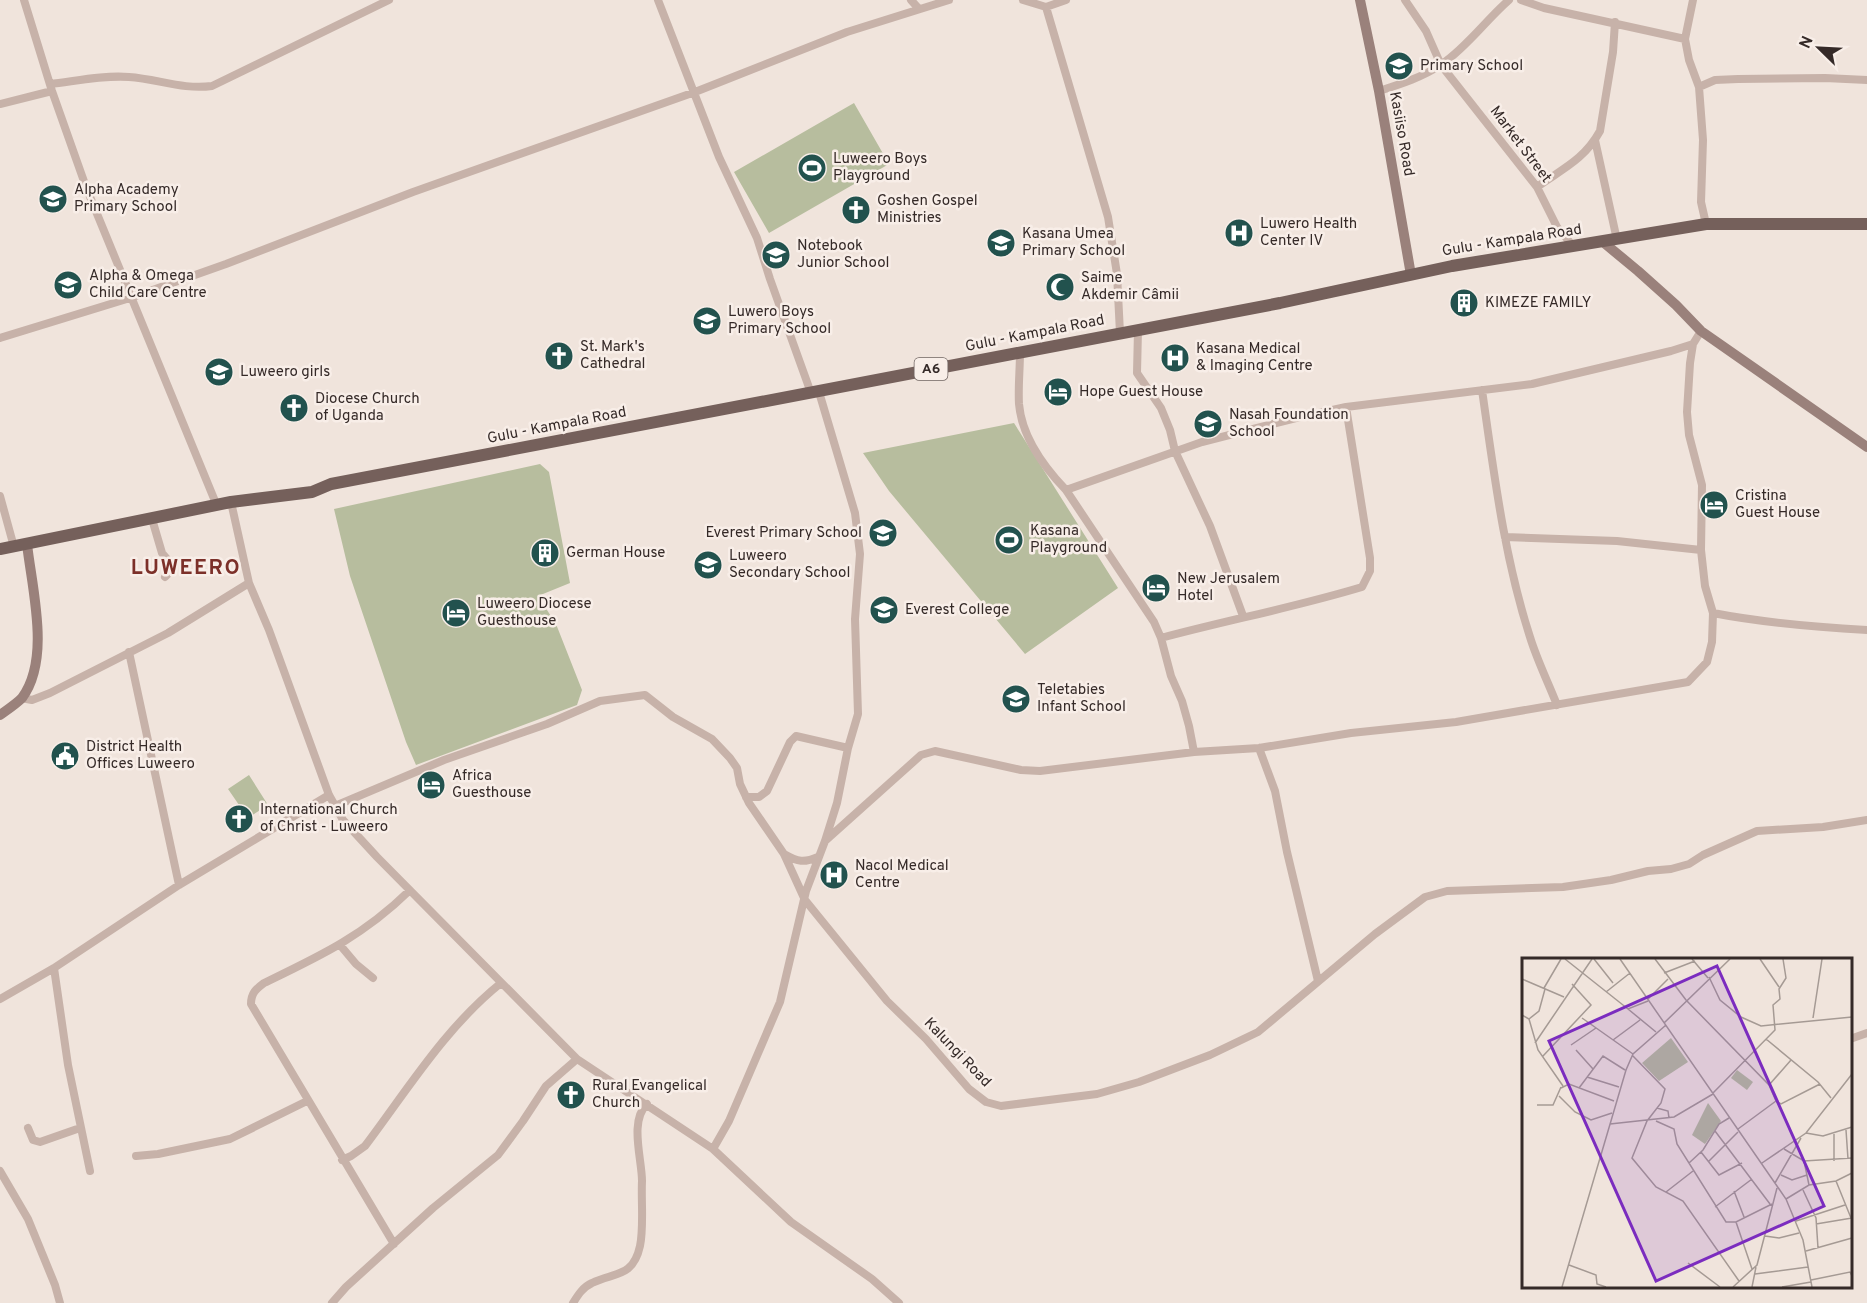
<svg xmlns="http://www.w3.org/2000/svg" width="1867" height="1303" font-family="Overpass,sans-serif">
<rect width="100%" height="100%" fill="#f0e4dc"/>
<path fill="#b7bd9e" d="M854 103 889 164 769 233 734 172Z
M1014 423 1118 588 1025 654 889 491 863 453Z
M540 464 549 472 570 583 538 596 556 624 582 690 577 705 416 765 406 742 350 576 334 509Z
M249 775 268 805 248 818 228 789Z"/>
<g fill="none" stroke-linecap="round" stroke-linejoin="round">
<path stroke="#c7b2a9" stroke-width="8" d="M24 0 52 91 86 187 217 506
M658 0 719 157 757 238 770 279 811 393
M911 0 919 9
M1023 0 1046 7 1066 0
M1405 0 1426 31 1441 65 1537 187 1557 227 1573 246
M1521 0 1544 8 1685 39
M1693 0 1685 39 1689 60 1699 87 1703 140 1701 202 1706 224
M1046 7 1108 217 1117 274 1120 333
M50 84C76 81 103 75 129 77 158 79 183 90 212 86L389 0
M1699 87 1715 80 1738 79 1825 78 1867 80
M1379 91C1401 84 1423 77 1442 64 1467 47 1486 20 1509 0
M0 104 52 91
M1595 140 1617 240
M1537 187C1562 169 1584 160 1600 131L1613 52 1615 22
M1138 330 1137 373 1161 408 1170 430 1175 451 1210 526 1243 616
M0 338 130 298 226 264 413 192 695 92 847 32 949 0
M1020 352C1020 369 1018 387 1019 404 1022 438 1044 467 1066 490L1154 622 1161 638 1171 676 1182 701 1189 726 1194 752
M1482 390C1494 473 1504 557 1530 637 1537 660 1548 682 1557 705
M1066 490 1202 442 1296 418 1346 407 1532 384 1671 351 1693 344
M0 496 14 547
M231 502 249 583 269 630 329 795 343 820 377 857 577 1059 713 1149 791 1222 872 1279 899 1303
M152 519 162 553 168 560V574L165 577
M1505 537 1617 541 1701 550
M1713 613C1764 623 1815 627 1867 630
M1161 638C1228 620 1296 607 1362 587L1370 571V558L1346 407
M129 652 179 885
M21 698 32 700 50 693 168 633 249 583
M1259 748 1275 791 1287 852 1318 981
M746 797H759L767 791 790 742 796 736 848 748
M335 806 444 760 547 724 600 701 645 695 673 717 712 739 730 758 737 768 740 784 749 803 784 854 805 900 887 1001 926 1039 969 1089 986 1102 1001 1106 1097 1094 1139 1082 1210 1055 1258 1032 1375 934 1425 897 1447 891 1563 887 1611 880 1648 871 1671 869 1689 864 1703 855 1757 831 1823 827 1867 820
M825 841 921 755 935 751 1021 770 1040 771 1194 752 1259 748 1351 733 1456 722 1688 682 1707 662 1712 642 1713 613 1705 586 1701 550 1702 485 1689 435 1687 412 1690 363 1693 344 1701 331
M784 854C798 862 804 863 818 857
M340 945 356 964 373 978
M54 968 68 1065 90 1171
M0 999 54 968 179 885 329 795
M1850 1039 1867 1033
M28 1128 33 1140 40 1142 80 1128
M713 1149 729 1121 780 1002 806 891 825 841 837 803 848 748 858 714 855 619 860 554 855 513 819 392
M136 1156 158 1154 230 1139 307 1101
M342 1160 351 1156 365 1146C408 1089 445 1028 501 983
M0 1171 28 1219 55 1285 60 1303
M394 1244 251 1004C251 993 256 989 264 983 320 956 363 936 409 891
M332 1303 346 1287 433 1208 498 1155 523 1121 546 1086 577 1059
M573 1303C578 1295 583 1287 592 1283 614 1272 633 1278 640 1246 644 1227 641 1201 642 1181 642 1159 629 1121 647 1104"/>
<path stroke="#9a817b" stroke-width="10" d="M1360 0 1379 91 1411 275
M1603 242 1638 271 1676 305 1701 331 1867 447
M0 715C7 710 16 704 22 698 51 659 32 589 27 544"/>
<path stroke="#75605b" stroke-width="12" d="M0 549 231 502 312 492 331 484 1280 303 1452 266 1706 224H1867"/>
</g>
<defs>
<g id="school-disc" transform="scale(1.5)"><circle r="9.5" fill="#22524e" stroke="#f8eee8"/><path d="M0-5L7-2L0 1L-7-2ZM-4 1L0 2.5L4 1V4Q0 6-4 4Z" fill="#fff"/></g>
<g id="stadium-disc" transform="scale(1.5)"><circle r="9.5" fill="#22524e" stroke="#f8eee8"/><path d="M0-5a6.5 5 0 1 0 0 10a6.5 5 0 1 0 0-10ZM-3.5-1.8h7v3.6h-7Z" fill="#fff"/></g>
<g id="church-disc" transform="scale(1.5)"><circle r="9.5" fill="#22524e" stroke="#f8eee8"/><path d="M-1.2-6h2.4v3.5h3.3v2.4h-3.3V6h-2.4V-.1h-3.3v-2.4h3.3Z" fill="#fff"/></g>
<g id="hospital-disc" transform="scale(1.5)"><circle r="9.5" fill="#22524e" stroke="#f8eee8"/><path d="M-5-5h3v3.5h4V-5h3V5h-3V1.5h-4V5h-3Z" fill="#fff"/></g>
<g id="mosque-disc" transform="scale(1.5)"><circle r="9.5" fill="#22524e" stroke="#f8eee8"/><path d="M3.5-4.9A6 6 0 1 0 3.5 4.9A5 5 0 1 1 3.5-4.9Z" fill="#fff"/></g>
<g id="building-disc" transform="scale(1.5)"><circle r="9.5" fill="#22524e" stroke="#f8eee8"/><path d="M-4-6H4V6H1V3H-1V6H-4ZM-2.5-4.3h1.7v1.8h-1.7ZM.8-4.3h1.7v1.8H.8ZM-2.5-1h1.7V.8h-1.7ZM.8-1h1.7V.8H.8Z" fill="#fff"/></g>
<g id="hotel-disc" transform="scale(1.5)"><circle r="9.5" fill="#22524e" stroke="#f8eee8"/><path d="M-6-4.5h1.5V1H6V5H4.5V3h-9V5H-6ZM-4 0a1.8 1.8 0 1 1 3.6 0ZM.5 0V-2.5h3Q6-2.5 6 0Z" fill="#fff"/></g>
<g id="civic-disc" transform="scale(1.5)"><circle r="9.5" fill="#22524e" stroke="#f8eee8"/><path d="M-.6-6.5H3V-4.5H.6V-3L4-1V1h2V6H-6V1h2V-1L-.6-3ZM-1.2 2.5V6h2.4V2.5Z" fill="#fff"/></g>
</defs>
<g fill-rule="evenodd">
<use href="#school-disc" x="1399" y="66"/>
<use href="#stadium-disc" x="812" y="168"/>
<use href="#school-disc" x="53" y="199"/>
<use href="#church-disc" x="856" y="210"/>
<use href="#hospital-disc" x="1239" y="233"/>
<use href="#school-disc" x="1001" y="243"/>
<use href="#school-disc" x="776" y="255"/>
<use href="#school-disc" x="68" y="285"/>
<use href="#mosque-disc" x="1060" y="287"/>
<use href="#building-disc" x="1464" y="303"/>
<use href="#school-disc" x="707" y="321"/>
<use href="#church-disc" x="559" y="356"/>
<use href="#hospital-disc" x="1175" y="358"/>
<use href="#school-disc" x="219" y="372"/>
<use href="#hotel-disc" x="1058" y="392"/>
<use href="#church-disc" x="294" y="408"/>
<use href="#school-disc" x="1208" y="424"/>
<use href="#hotel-disc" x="1714" y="505"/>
<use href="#school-disc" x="883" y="533"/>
<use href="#stadium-disc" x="1009" y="540"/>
<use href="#building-disc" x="545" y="553"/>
<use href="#school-disc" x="708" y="565"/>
<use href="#hotel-disc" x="1156" y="588"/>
<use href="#school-disc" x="884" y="610"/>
<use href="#hotel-disc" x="456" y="613"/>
<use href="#school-disc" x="1016" y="699"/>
<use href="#civic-disc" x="65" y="756"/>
<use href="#hotel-disc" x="431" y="785"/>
<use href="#church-disc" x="239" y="819"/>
<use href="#hospital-disc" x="834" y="875"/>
<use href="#church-disc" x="571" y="1095"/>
</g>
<g text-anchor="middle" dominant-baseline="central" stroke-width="5" stroke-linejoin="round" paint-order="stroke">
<rect fill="#f8eee8" stroke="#706562" stroke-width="1.5" x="914.5" y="358" width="33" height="22" rx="4.5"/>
<g font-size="14" font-weight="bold" fill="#352a28">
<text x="931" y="369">A6</text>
</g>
<g font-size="15" fill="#352a28" stroke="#f8eee8" text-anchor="start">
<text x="1420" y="66">Primary School</text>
<text x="833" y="159">Luweero Boys<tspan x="833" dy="17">Playground</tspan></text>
<text x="74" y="190">Alpha Academy<tspan x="74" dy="17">Primary School</tspan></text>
<text x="877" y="201">Goshen Gospel<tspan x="877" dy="17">Ministries</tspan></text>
<text x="1260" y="224">Luwero Health<tspan x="1260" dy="17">Center IV</tspan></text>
<text x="1022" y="234">Kasana Umea<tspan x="1022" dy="17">Primary School</tspan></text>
<text x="797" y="246">Notebook<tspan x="797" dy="17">Junior School</tspan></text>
<text x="89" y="276">Alpha &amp; Omega<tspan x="89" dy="17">Child Care Centre</tspan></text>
<text x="1081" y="278">Saime<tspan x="1081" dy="17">Akdemir Câmii</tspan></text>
<text x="1485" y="303">KIMEZE FAMILY</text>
<text x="728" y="312">Luwero Boys<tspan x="728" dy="17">Primary School</tspan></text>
<text x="580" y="347">St. Mark's<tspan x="580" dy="17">Cathedral</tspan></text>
<text x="1196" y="349">Kasana Medical<tspan x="1196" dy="17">&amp; Imaging Centre</tspan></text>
<text x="240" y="372">Luweero girls</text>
<text x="1079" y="392">Hope Guest House</text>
<text x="315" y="399">Diocese Church<tspan x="315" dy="17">of Uganda</tspan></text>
<text x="1229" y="415">Nasah Foundation<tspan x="1229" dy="17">School</tspan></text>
<text x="1735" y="496">Cristina<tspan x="1735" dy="17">Guest House</tspan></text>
<text x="1030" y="531">Kasana<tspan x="1030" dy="17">Playground</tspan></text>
<text x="862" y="533" text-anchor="end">Everest Primary School</text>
<text x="566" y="553">German House</text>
<text x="729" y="556">Luweero<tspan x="729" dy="17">Secondary School</tspan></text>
<text x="1177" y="579">New Jerusalem<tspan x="1177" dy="17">Hotel</tspan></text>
<text x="477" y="604">Luweero Diocese<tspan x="477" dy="17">Guesthouse</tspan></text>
<text x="905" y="610">Everest College</text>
<text x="1037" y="690">Teletabies<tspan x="1037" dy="17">Infant School</tspan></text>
<text x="86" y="747">District Health<tspan x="86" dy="17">Offices Luweero</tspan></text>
<text x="452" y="776">Africa<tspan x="452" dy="17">Guesthouse</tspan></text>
<text x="260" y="810">International Church<tspan x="260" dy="17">of Christ - Luweero</tspan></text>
<text x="855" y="866">Nacol Medical<tspan x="855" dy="17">Centre</tspan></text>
<text x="592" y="1086">Rural Evangelical<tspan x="592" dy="17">Church</tspan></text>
</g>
<g font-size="15" fill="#352a28" stroke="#f8eee8">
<text transform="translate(1401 134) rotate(80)">Kasiiso Road</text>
<text transform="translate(1520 145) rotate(53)">Market Street</text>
<text transform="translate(1512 241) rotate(-9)">Gulu - Kampala Road</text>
<text transform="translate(1035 334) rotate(-11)">Gulu - Kampala Road</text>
<text transform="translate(557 426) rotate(-11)">Gulu - Kampala Road</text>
<text transform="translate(957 1053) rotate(46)">Kalungi Road</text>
</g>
<g font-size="21" font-weight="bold" letter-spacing="1.5" fill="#7c3029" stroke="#f8eee8">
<text x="186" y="568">LUWEERO</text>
</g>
</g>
<g transform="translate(1522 958)">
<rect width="330" height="330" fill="#f0e4dc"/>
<path d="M149 80 166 104 137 123 120 105ZM215 112 231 124 225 132 209 120ZM186 145 199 163 183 186 170 177Z" fill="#b7bd9e"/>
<path fill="none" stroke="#a59a94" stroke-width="1.5" d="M43 1 106 51 126 43M72 1 91 25M98 1 264 241 281 282 290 329M133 1 164 42 247 127 254 143M170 1 186 20M238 1 257 29M142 15 173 3M187 19 198 42 219 59 239 68 330 59M0 21 42 39M22 30 39 1M84 34 108 15M126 41 146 21M106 51 134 74M0 57 7 61 16 92 41 128M60 60 111 96M291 60 300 1M7 61 17 53 23 31M142 65 208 1M244 81 296 124 309 140M91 82 118 62M13 85 70 1M49 87 74 70M54 92 71 111M110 97 143 131 139 145 125 163 110 200 134 229 161 243 217 323M21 98 69 47 50 26M65 119 97 129M247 127 269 102M39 130 47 126 92 143M57 130 81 98 103 112M191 135 253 72 251 47 258 41 257 31 264 20 261 1M37 138 53 154 69 162 90 155M254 143 259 146 298 126M15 147H31L39 129M135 150 146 153 147 160M134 163 152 171 155 186 204 264H214L250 246M88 166 152 159 191 136M216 171 254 143M324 172 326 201M193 173 248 246M284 175 301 178 330 169M312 176V203M262 191 282 203 330 200M179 194 197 217 220 205M187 203 216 174M282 203 287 227M167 205 181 192 197 166 207 160M240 205 284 175 330 116M259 217 270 222 285 217M314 223 329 260M253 225 279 180M281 232 294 260 296 290M212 233 222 259M144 234 171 213M264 241 287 227 314 223 330 215M193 249 230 221M274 263 323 247M214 264 230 311M294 266 330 260M243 278 257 280 277 275M284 293 330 280M166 305 198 329M47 307 74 317 75 326 84 329M233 316 286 309M289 322 328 314 330 318M40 329 104 112 111 96 144 67M211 329 235 307 255 230M230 329 234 309M260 329 289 324"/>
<path fill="#7b2cbf" fill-opacity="0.15" stroke="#7b2cbf" stroke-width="3" d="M195 8 302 248 134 323 27 83Z"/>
<rect width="330" height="330" fill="none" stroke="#352a28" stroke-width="3"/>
</g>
<g transform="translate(1819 48) rotate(294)" stroke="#f8eee8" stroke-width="4.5" paint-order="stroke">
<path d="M0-4.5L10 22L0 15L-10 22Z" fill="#352a28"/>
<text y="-9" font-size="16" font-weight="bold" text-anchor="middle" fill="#352a28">N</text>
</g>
</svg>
